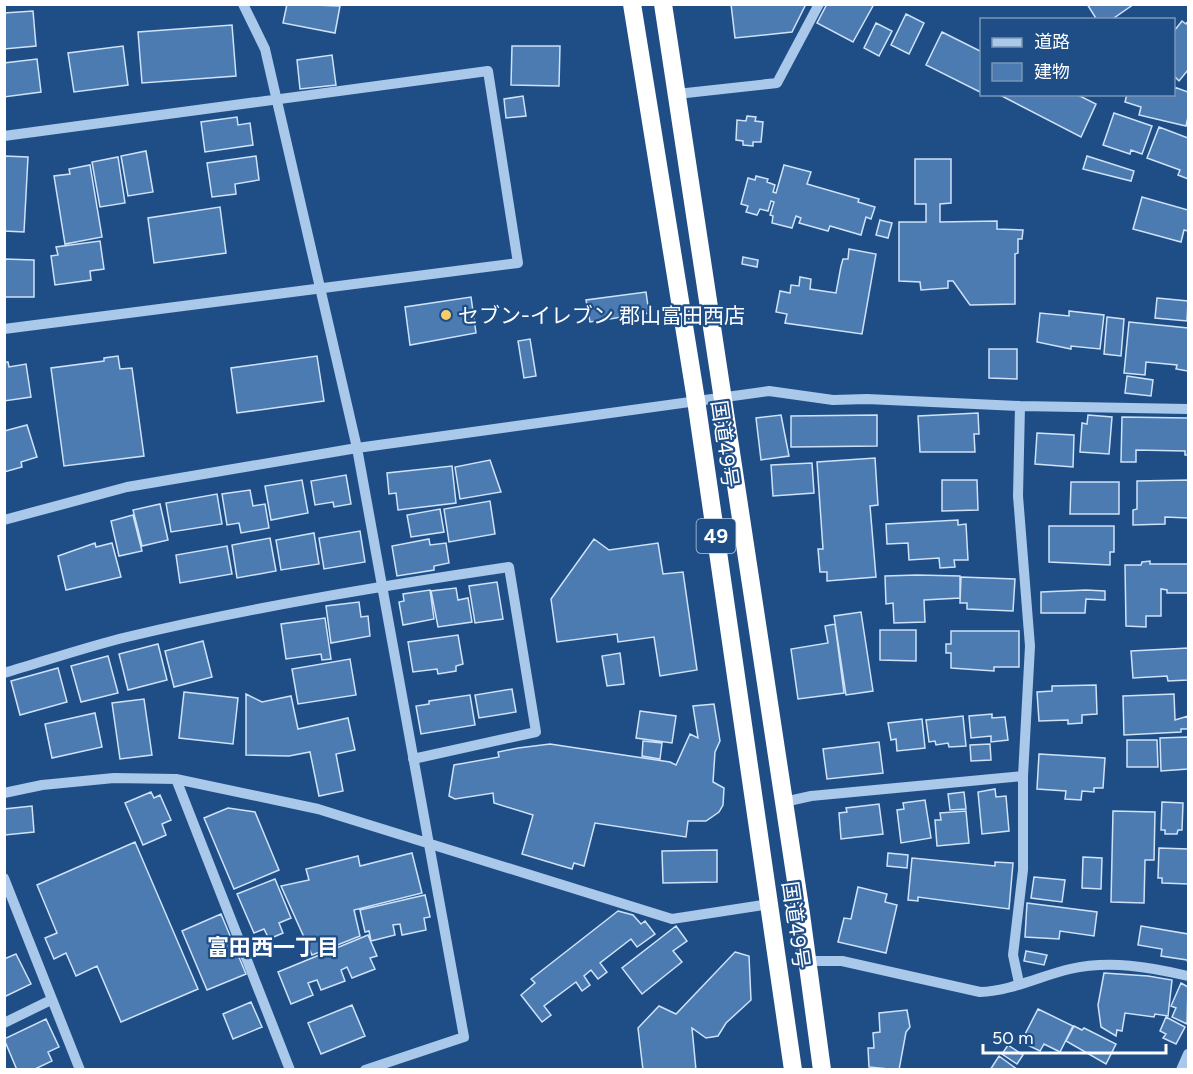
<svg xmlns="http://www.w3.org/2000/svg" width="1193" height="1074" font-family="Figtree,'Noto Sans JP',sans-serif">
<rect width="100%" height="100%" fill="#1f4e87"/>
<path fill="#4c7bb2" stroke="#cee2f8" stroke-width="1.5" d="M287 4 340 6 335 33 283 23Z
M731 4H806L792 32 735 38Z
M827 4H874L853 42 817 23Z
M1087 4H1134L1111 20H1097Z
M33 11 36 46 4 49V13Z
M906 14 924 23 909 54 891 45Z
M1182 21 1186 24 1188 21V70L1179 81 1174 76V31Z
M876 23 892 31 879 56 864 48Z
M232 25 236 76 142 83 138 32Z
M942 32 982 52V93L926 65Z
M123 46 128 85 74 92 68 53Z
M512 46H560L559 86 511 85Z
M332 55 336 85 300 89 297 60Z
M37 59 41 92 4 97V63Z
M1174 87 1188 92V117L1186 126 1139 115 1141 107 1125 102 1127 94H1174Z
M998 94H1076L1096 104 1081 137Z
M523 96 526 116 506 118 504 99Z
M1114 113 1152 126 1142 154 1131 150 1130 154 1103 145Z
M747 116 756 117 755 121 763 122 761 142H753V146L743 145V141L736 140 737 120 746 121Z
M237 117 238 125 250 123 253 145 205 152 201 122Z
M1159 127 1188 138V179L1178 175 1180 170 1147 158Z
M146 151 153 192 128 196 121 156Z
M4 156 28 157 24 232 4 231Z
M256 156 259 180 235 184 236 194 212 197 207 163Z
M1087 156 1134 171 1131 181 1083 169Z
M118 157 125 203 100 207 92 162Z
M915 159H951V203L940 204V222L997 221V229L1023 230 1022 239H1018V253L1015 254V304L970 305 953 281H948V288L921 290 920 282 899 281V222H926V204H915Z
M90 165 102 237 65 244 54 176 70 174 69 169Z
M784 165 811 172 807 184 859 199 858 202 875 207 871 219 866 217 861 235 830 226 828 231 799 223 801 218 796 216 792 228 772 223 773 216 770 215 774 202 771 201 768 211 760 209 757 215 746 212 748 206 741 204 748 178 755 180 756 176 768 179 767 182 775 185 773 192 776 193Z
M1142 197 1188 210V231L1184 230 1181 242 1133 229Z
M220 207 226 253 154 263 148 218Z
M880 220 892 223 888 238 876 235Z
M100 241 104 269 90 271 91 280 55 285 51 256 58 255 56 247Z
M849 249 876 254 862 334 785 323 787 314 776 312 780 291 790 293 791 285 799 286 800 277 811 279 810 289 836 293 841 266 843 259H848Z
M743 257 758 260 757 267 742 264Z
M4 259 34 260V297H4Z
M646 292 649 313 590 322 586 300Z
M471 297 476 333 410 345 405 307Z
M1157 298 1188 301 1187 321 1155 318Z
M1069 311 1104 315 1100 349 1071 346V349L1037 342 1040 313 1069 316Z
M1107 317 1124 319 1121 356 1104 354Z
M1129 322 1188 328V371L1176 369 1177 365 1146 362 1145 375 1124 373Z
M530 339 536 376 524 378 518 341Z
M989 349H1017V379L989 378Z
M118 356 120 369 132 368 144 456 64 466 51 368 104 361V358Z
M317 356 324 401 237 413 231 368Z
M4 362H8L9 367 26 364 31 397 4 401Z
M1127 376 1153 380 1151 396 1125 393Z
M978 413 979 434H974L975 452H920L918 416Z
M781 415 789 456 761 460 756 418Z
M877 415V446L791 447V416Z
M1088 415 1112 417 1109 454 1080 452 1082 423 1087 424Z
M1122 417 1188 418V455H1185V451L1136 450V462H1121Z
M27 425 37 457 21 462 22 467 4 472V431Z
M1037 433 1074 435 1073 467 1035 464Z
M875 458 878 505 870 506 876 577 827 581V572H820L818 549H823L817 462Z
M490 460 501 492 460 499 455 467Z
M812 463 814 493 773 496 771 465Z
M452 466 456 503 398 510 396 493 389 494 387 473Z
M346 475 351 504 334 507 333 502 315 505 311 481Z
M302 480 308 513 271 520 265 486Z
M942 480H977L978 510 942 511Z
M1188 480V518L1165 517V524L1133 525V510L1137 509V481Z
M1071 482H1119V514H1070Z
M250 490 253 506 265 504 269 528 241 533 239 523 227 525 222 494Z
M217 494 222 524 171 532 166 503Z
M490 501 495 534 449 542 444 509Z
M160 504 168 540 142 546 133 510Z
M440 509 444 532 411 537 407 515Z
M133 515 142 551 119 556 111 521Z
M958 520V525L966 524 968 560H954L955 567 940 568 939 558 909 560 908 543 887 544 886 524Z
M1049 526H1114V552H1110V565L1049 562Z
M360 531 365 562 324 569 319 538Z
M314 533 319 564 281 570 276 540Z
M270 538 276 571 237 578 232 545Z
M429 539 430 545 446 543 449 563 434 566V570L397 576 392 546Z
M594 539 609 550 658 543 663 574 683 572 697 670 660 676 654 637 618 642 617 634 557 642 551 599Z
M95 543 96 547 112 543 121 577 66 590 58 556Z
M227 546 232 574 180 583 176 555Z
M1150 561V564H1188V593H1167V590L1161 589V616H1146V627L1126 626 1125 565H1141L1142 562Z
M917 575 960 576V598L924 600 925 622 894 623 893 603 886 604 885 576Z
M961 577 1015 579 1013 611 967 609V603H960Z
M497 582 503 619 475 623 469 586Z
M456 588 458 600 468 598 472 622 438 627 431 591Z
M430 590 434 619 403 625 399 602 404 601 403 594Z
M1086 590 1105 591V600L1086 599 1085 613H1041V592Z
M359 602 361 617 368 616 370 636 331 643 326 606Z
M861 612 873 691 846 695 834 616Z
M325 618 331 659 322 660 321 654 286 659 281 624Z
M835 624 844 693 798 699 791 649 828 643 825 626Z
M880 630H916V661L880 660Z
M951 631H1019V667H994V671L951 668V653H946V644H951Z
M458 635 463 664 456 666V671L438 674 437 669 413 672 408 642Z
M203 641 212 677 174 687 165 651Z
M158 644 167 680 128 690 119 654Z
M1188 648V680L1168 681 1167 676 1133 678 1131 651Z
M620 653 624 684 607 686 602 656Z
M108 656 118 693 81 702 71 666Z
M350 659 356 695 298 704 292 669Z
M58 668 67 702 20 715 11 681Z
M1096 685 1097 714 1082 715V723L1068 724V720L1039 721 1037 692 1052 691V686Z
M512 689 516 712 479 718 475 695Z
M184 692 238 698 233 744 179 738Z
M246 694 262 702 291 696 298 729 348 718 355 750 336 754 343 791 319 796 310 752 289 756 246 755Z
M1174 694 1175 720 1188 716V729H1181V732L1124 735 1123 696Z
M470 695 475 725 421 734 416 706 429 704V701Z
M144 699 152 755 120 759 112 703Z
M714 704 720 741 715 752 713 782 724 788 723 805 719 812 706 821H688L686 837 595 823 584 866 574 863 572 869 522 854 533 815 494 803 493 793 455 799 449 796 454 765 499 757 498 752 518 748 550 744 670 762 676 765 690 734 698 738 693 706Z
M640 711 676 716 672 743 636 738Z
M95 713 102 747 52 758 45 724Z
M992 714V718L1005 717 1008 740 991 742V736L971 738 969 716Z
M963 716 966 746 949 747 948 743 936 745 935 741 929 742 926 720Z
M922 719 925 748 897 751 896 739 891 740 888 723Z
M1188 737V769L1161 771 1160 738Z
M1127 740H1157L1158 767H1127Z
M643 741 662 743 660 759 642 756Z
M879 742 883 773 827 779 823 749Z
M990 744 991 760 971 761 970 745Z
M1039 754 1105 758 1103 788H1094V792L1082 791 1081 800 1065 799 1066 791 1037 789Z
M995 789 996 797 1006 796 1009 831 982 834 978 792Z
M151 792 154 798 160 795 171 820 162 824 166 835 143 845 125 803Z
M964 792 966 809 950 810 948 794Z
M925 800 931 838 901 843 897 810 904 809 903 803Z
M1162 802 1183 803 1182 830H1178L1177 834H1165V830H1161Z
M879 804 883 834 841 839 839 813 847 812 846 808Z
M32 806 34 832 5 835 4 809Z
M228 808 255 812 279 870 234 889 204 818Z
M966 811 969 843 937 846 935 820H941L940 813Z
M1113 811 1155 812 1154 860H1145L1144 903 1111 902Z
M135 842 198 989 121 1022 97 966 76 976 66 953 54 959 45 938 57 933 37 885Z
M1159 848 1188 849V884L1162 883V878H1158Z
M717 850V882L663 883 662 851Z
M412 853 422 893 354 910 360 936 312 955 281 886 309 880 306 869 358 856 360 866Z
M888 853 908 855 907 868 887 866Z
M1083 857 1102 858 1101 889 1082 888Z
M912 858 995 866V862L1013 863 1009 909 918 897V901L908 900Z
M1034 877 1065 880 1062 902 1031 898Z
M275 879 291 918 279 923 283 933 269 939 264 929 254 933 237 894Z
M858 887 887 894 885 902 897 905 886 953 838 942 844 918 851 919Z
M425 895 430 917 424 918 426 930 402 935 400 924 393 925 395 935 371 941 369 931 365 932 360 910Z
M1027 903 1097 912 1094 936 1060 931 1059 939 1025 937Z
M618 911 633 915 641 924 645 921 655 934 637 947 631 939 600 963 607 972 598 979 591 970 584 976 590 985 582 991 576 982 544 1006 551 1015 542 1022 521 995 535 983 531 979Z
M221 914 246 974 207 990 182 931Z
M676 926 687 941 673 951 682 962 642 994 622 968Z
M1141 926 1188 934V963L1187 960 1161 956 1162 949 1138 945Z
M368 935 377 956 370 958 375 969 352 978 347 967 341 970 345 981 321 990 317 980 308 983 313 995 291 1004 278 972Z
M1026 951 1047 955 1044 965 1024 961Z
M735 952 749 956 751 1000 726 1023 718 1036 706 1038 692 1028 696 1070H643L638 1028 659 1006 676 1014Z
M16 954 31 984 4 997V959Z
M1104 973 1148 976 1172 980 1168 1016 1155 1014 1154 1017 1125 1013 1122 1031 1117 1030 1116 1036 1101 1027 1098 1005Z
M1181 983 1188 987 1187 1024 1172 1017 1176 1008 1171 1006Z
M251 1002 262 1027 233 1039 223 1014Z
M352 1005 365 1036 321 1054 308 1023Z
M1038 1009 1073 1026 1060 1052 1044 1044 1040 1051 1021 1042Z
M907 1010 910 1027 906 1032 899 1070 869 1067 868 1048H874L873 1033 880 1032 879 1013Z
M1166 1017 1185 1027 1176 1044 1163 1038 1166 1034 1160 1031Z
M46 1019 59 1047 48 1052 52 1061 33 1070H17L4 1039Z
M1074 1026 1082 1030 1084 1028 1116 1044 1106 1064 1066 1041Z
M1008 1045 1023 1055 1017 1064 1002 1054Z
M999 1056 1018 1070H990Z"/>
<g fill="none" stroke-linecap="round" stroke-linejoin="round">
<path stroke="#a9c8ea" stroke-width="10" d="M243 4 265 49 357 448 464 1037 365 1070
M677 94 777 83 819 4
M4 136 488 71 518 263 4 329
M4 520 127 487 357 448 769 391 833 400 867 399 1020 406 1188 409
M4 673C45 661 86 647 127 637 253 607 381 586 509 567L536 732 413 759
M176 779 290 1070
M4 793 42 785 114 778 176 779 318 809 672 919 770 904
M784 802 811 796 1023 776
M4 878 80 1070
M807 961H842L980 992C1011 991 1040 976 1070 969 1110 960 1150 967 1188 976
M1019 983 1013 955 1023 870V776L1030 646 1018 496 1020 406
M4 1023 51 1000
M1181 1070 1188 1054"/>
<path stroke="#fff" stroke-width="18" d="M632 4 696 400 793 1070
M663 4 801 914 822 1070"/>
</g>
<circle fill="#f8cd6a" stroke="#1f4e87" stroke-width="2" cx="446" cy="315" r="6"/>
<g text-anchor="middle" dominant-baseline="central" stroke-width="4.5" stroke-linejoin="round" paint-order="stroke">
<rect fill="#1f4e87" stroke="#bccadb" stroke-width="1.5" x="696.5" y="519" width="39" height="34" rx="4.5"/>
<g font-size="20" font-weight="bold" fill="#fff">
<text x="716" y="536">49</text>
</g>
<g font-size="21" fill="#fff" stroke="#1f4e87" text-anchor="start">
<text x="458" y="315">セブン-イレブン 郡山富田西店</text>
</g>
<g font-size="21" fill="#fff" stroke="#1f4e87">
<text transform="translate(725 444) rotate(82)">国道49号</text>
<text transform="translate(796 925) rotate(82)">国道49号</text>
</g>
<g font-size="22" font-weight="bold" fill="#fff" stroke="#1f4e87">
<text x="273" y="947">富田西一丁目</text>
</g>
</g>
<rect width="1193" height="1074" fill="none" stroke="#ffffff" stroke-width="12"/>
<rect x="980" y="18" width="195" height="78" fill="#1f4e87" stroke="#7995b7" stroke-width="1.5"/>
<rect x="992" y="38" width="30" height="9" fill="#a9c8ea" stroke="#7995b7" stroke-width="1.5"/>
<text x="1034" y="48" font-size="18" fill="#ffffff">道路</text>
<rect x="992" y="63" width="30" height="18" fill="#4c7bb2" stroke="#7995b7" stroke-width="1.5"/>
<text x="1034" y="78" font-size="18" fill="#ffffff">建物</text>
<path d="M983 1044v9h183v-9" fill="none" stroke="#ffffff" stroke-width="3"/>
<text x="992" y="1044" font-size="18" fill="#ffffff" stroke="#1f4e87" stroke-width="4.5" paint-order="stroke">50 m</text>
</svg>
